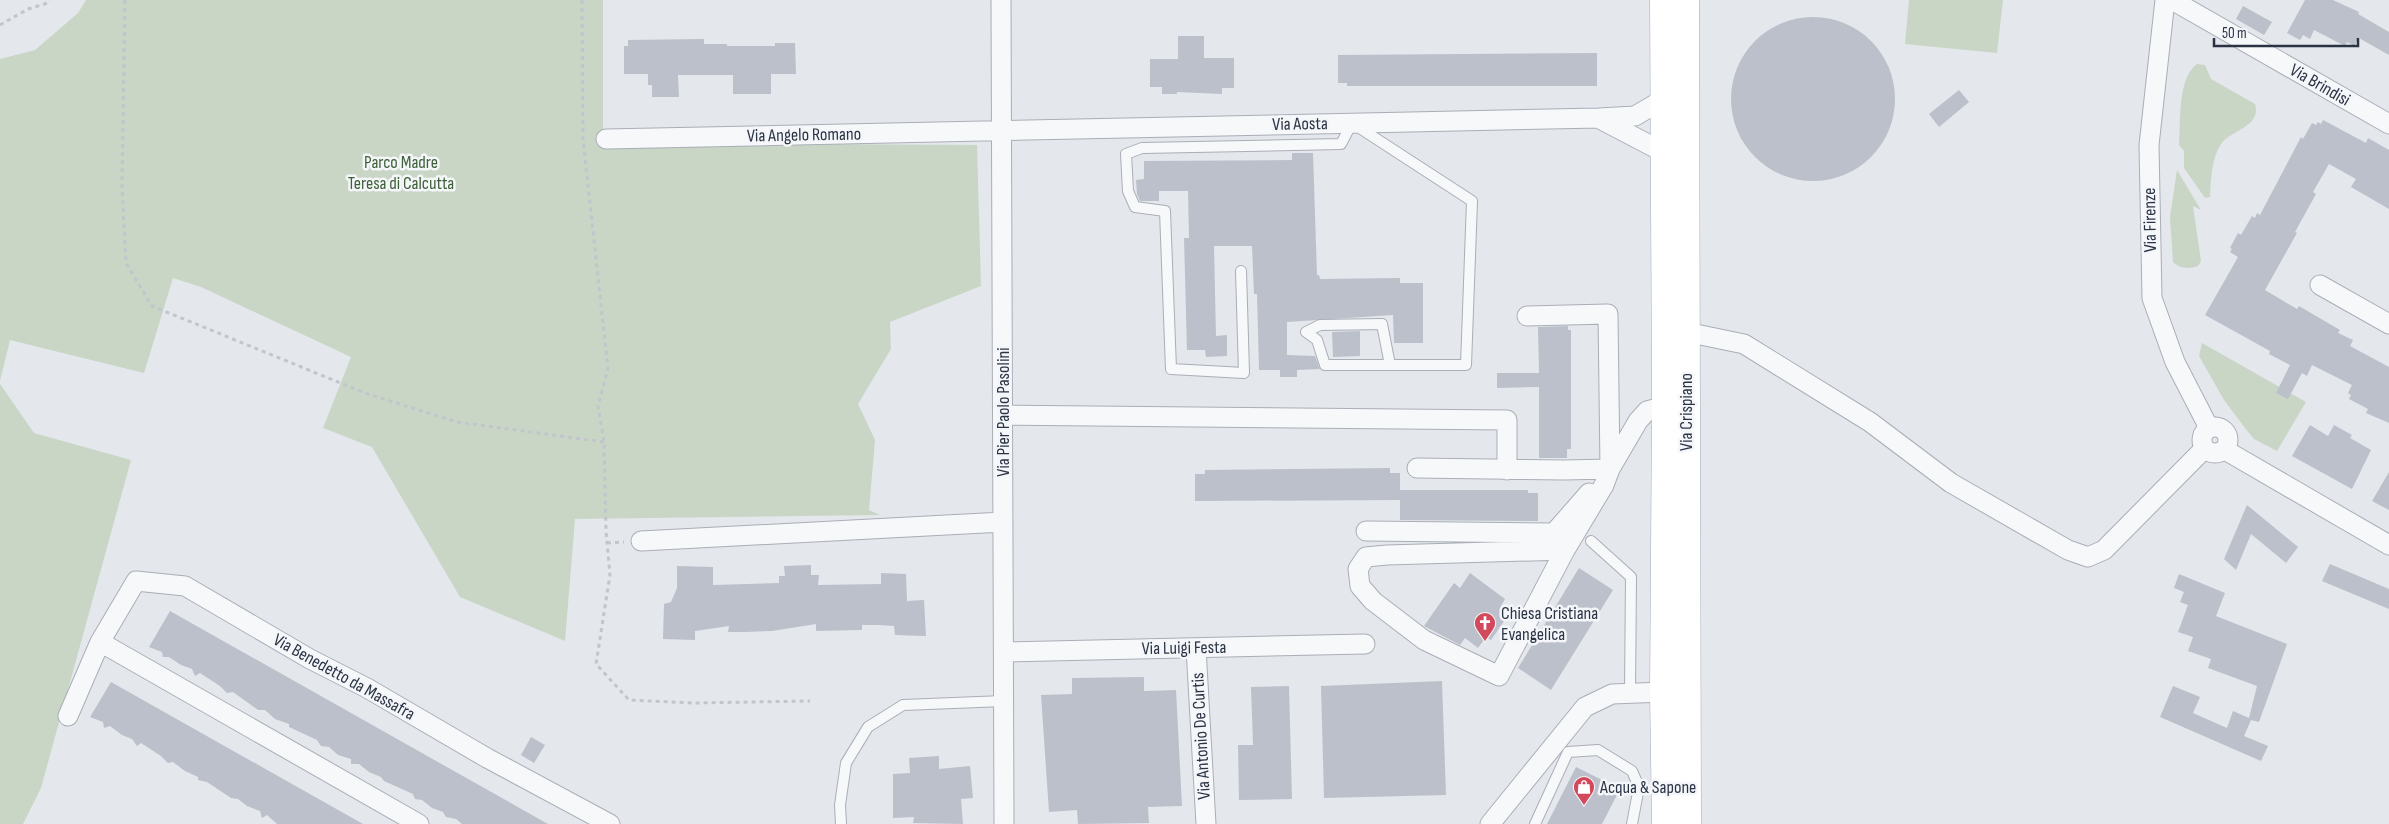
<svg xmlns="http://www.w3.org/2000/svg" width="2389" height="824" font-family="'Sofia Sans Condensed',sans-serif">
<rect width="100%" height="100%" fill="#e4e7ec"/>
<path fill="#c9d6c5" d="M86 0H603V143L977 145 981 286 890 322 891 349 858 404 875 440 869 510 880 515 575 519 565 641 460 597 372 447 323 428 351 357 201 287 173 278 144 373 10 340 0 381V59L35 50 78 13Z
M1909 0H2003L1997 53 1905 44Z
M2197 64 2205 65 2211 79 2255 104C2262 127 2230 130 2221 144 2211 159 2211 180 2210 197L2205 198 2184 168V151L2179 145C2181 121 2177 79 2197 64Z
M2177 170 2201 210 2193 206 2201 261 2198 266C2189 269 2180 269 2173 262L2170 217Z
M2202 343 2306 402 2277 451 2254 439 2245 428 2224 400 2199 356Z
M0 384 34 433 131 460 41 788 23 824H0Z"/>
<path fill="#bbc0ca" d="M2305 0H2333L2359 12 2358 14 2389 32V55L2359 38 2354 46 2347 42 2345 46 2314 30 2310 39 2303 35 2300 40 2287 33Z
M2243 6 2272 22 2264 35 2236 19Z
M1731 99a82 82 0 1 1 164 0a82 82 0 1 1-164 0Z
M1178 36H1204V58H1234V88H1222V94L1177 92V94H1162V87H1150V59H1178Z
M704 39V44H727V46H775V43H795L796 74H771V94H733V75H678L679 97H652V85H648V74H624V46H628V40Z
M1597 53V86H1347V83H1338V55Z
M1959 90 1969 102 1939 127 1929 114Z
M2323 120 2366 143 2368 138 2389 150V209L2351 187 2356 179 2329 164 2313 192 2316 194 2295 232 2297 233 2265 290 2297 309 2299 306 2340 330 2338 333 2353 340 2350 346 2389 367V423L2366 413 2368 409 2349 399 2351 395 2348 393 2352 385 2312 365 2307 376 2302 373 2288 399 2276 393 2290 365 2269 354 2270 351 2205 315 2238 257 2230 252 2232 249 2230 248 2238 233 2241 235 2252 216 2255 218 2257 213 2260 215 2301 137 2303 139 2312 123 2316 125 2318 122 2321 124Z
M1292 153H1313L1317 275H1319L1320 279 1400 278V283H1423V343H1394L1393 315 1287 322V355L1315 356 1320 369 1297 370V377H1280V370H1259L1257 294H1254L1252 246H1214L1216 336 1227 335V356L1206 357 1205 350H1187L1184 238H1189L1188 191H1159V201H1140L1137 194 1136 180 1144 179V161L1292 160Z
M1568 326V330H1571V449H1567V458H1539V387L1497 388V373H1539L1538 327Z
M1360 331V356L1333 357 1332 332Z
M2310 425 2328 436 2334 425 2352 435 2350 438 2371 450 2352 489 2292 456Z
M1390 468V473H1400V490H1528V493H1538V521L1400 520V500L1195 501V474H1205V470Z
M2389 472V510L2372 501Z
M2247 505 2298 547 2286 563 2251 534 2236 570 2224 559Z
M2330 564 2389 589V609L2322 581Z
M811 565V575H819L818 585 881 584V573L906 574 907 601 924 600 926 636 895 635 894 626 879 625H862V630L816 631V624L772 631 745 632H728L729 626 695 631V640L663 639 664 604 671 602 677 588V566L713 567V585L779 583V576H785L784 566Z
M1579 568 1613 590 1551 690 1518 668Z
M1470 573 1505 599 1501 606 1507 617 1491 640 1486 637 1478 648 1465 638 1460 645 1424 626 1454 583 1460 588Z
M2179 574 2225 593 2216 616 2287 644 2259 722 2251 720 2244 736 2268 746 2261 761 2160 717 2173 686 2200 697 2193 713 2227 728 2233 711 2249 718 2257 686 2208 668 2211 659 2188 651 2193 637 2178 632 2188 605 2180 602 2184 592 2174 588Z
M170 611 548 824H462L456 819 446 817 443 812 432 808 422 800 415 799 413 794 384 781 381 777 369 772 359 764H351V759L338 755 329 747 321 746 317 740 289 727V724L275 719 265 710H258L233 692 227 693 220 686 200 673 195 676 192 669 181 665 169 657H163L162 652 149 647Z
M1144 677V691L1176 690 1182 806 1148 807 1149 823 1078 824 1077 810 1049 812 1041 695 1072 694V678Z
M1442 681 1446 795 1324 798 1321 686Z
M111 682 363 824H277L267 815 262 818 260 811 247 806 238 799 231 798 207 782 198 780V777L185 771 173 762 168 763 161 756 141 743 137 746 132 739 122 735 110 726 104 728 103 722 90 717Z
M1289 686 1292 799 1239 800 1238 745H1253L1251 687Z
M531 737 545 745 534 763 521 755Z
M939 756V769L970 766 973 798 961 799 963 824 913 823 914 817 893 818V774L910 773 909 758Z
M1576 767 1620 789 1602 824H1547Z"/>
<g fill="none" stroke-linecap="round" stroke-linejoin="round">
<g stroke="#a9aeb7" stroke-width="12">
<path id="service" d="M1241 271 1244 373 1171 369 1165 211 1135 207 1128 191 1126 154 1142 148 1341 144 1352 123 1472 201 1466 365H1325L1317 340 1306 332 1320 325 1382 324 1390 365
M1591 541 1631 577 1630 693
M841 824 840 805 846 763 868 727 903 705 1004 701
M1535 824 1568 752 1598 750 1632 771 1639 787 1632 824"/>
</g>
<g stroke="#a9aeb7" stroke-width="21">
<path id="minor" d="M1001 0 1004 824
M2165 0 2149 145 2152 298 2175 362 2209 428
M2172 0 2389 124
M1600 119 1663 152
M606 139 1599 118 1635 116 1664 99
M2320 285 2389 324
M1686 332 1744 344 1870 422 1951 483 2068 550 2088 557 2104 550 2204 449
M1003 415 1507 420V470
M2202 440a13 13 0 1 1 26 0a13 13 0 1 1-26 0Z
M2225 450 2389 545
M1417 468 1564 470 1610 469 1608 314 1527 316
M1366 531 1554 533 1589 493
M641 541 1003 522
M1565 550 1387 555 1366 557 1358 569 1360 586 1373 601 1424 640 1499 676 1565 550 1604 485 1610 469 1638 421 1647 411 1666 406
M1196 648 1206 824
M1004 652 1365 644
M68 716 100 642
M419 824 100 642 136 581 185 586 310 659 367 688 487 758 610 824
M1490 824 1585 707 1612 694 1664 692"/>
</g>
<g stroke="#a3abb8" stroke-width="29">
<path id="primary" d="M1664 0 1666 406 1664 692 1666 824
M1685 0 1687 824"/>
</g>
<path stroke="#c2c5cb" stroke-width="3" stroke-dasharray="4 4" stroke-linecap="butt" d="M125 0 122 185 126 263 152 306 365 393 457 422 604 442
M582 0 583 139 608 369 598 406 604 442 606 531 610 575 596 664 629 700 693 703 810 701
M0 25 28 9 45 4 50 0
M607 543 624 542"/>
<use href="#service" stroke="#f7f8fa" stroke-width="10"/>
<use href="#minor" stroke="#f7f8fa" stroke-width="19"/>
<use href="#primary" stroke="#fff" stroke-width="28"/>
</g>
<defs>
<g id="church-pin" transform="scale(1.125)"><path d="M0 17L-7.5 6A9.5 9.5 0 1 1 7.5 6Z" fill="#d1495b" stroke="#f4f6f9"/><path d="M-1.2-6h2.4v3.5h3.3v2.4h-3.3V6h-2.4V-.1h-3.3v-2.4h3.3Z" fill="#fff"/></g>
<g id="shop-pin" transform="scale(1.125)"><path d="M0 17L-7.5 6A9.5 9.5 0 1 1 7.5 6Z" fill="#d1495b" stroke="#f4f6f9"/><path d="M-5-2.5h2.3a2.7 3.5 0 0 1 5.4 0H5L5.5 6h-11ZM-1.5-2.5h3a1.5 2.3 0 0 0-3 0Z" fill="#fff"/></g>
</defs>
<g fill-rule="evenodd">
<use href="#church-pin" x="1485" y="623"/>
<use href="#shop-pin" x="1584" y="787"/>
</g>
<g text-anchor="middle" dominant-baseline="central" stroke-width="5" stroke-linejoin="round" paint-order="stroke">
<g font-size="18" fill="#2b3445" stroke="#f4f6f9">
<text transform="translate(2320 85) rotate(30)">Via Brindisi</text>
<text transform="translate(1300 124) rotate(-1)">Via Aosta</text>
<text transform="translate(804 135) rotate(-1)">Via Angelo Romano</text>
<text transform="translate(2150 220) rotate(-91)">Via Firenze</text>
<text transform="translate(1003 412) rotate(-90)">Via Pier Paolo Pasolini</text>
<text transform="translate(1686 412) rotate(-90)">Via Crispiano</text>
<text transform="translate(1184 648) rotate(-1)">Via Luigi Festa</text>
<text transform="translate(344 677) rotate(29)">Via Benedetto da Massafra</text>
<text transform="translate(1201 736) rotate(-93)">Via Antonio De Curtis</text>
</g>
<g font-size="18" fill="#3f6138" stroke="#f4f6f9">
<text x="401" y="162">Parco Madre<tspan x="401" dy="21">Teresa di Calcutta</tspan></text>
</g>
<g font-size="18" fill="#2b3445" stroke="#f4f6f9" text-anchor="start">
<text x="1501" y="613">Chiesa Cristiana<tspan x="1501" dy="21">Evangelica</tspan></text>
<text x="1600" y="787">Acqua &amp; Sapone</text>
</g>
</g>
<path d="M2214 38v8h144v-8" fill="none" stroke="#2b3445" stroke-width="2.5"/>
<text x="2222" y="38" font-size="15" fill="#2b3445" stroke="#f4f6f9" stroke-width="4" paint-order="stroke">50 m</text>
</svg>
